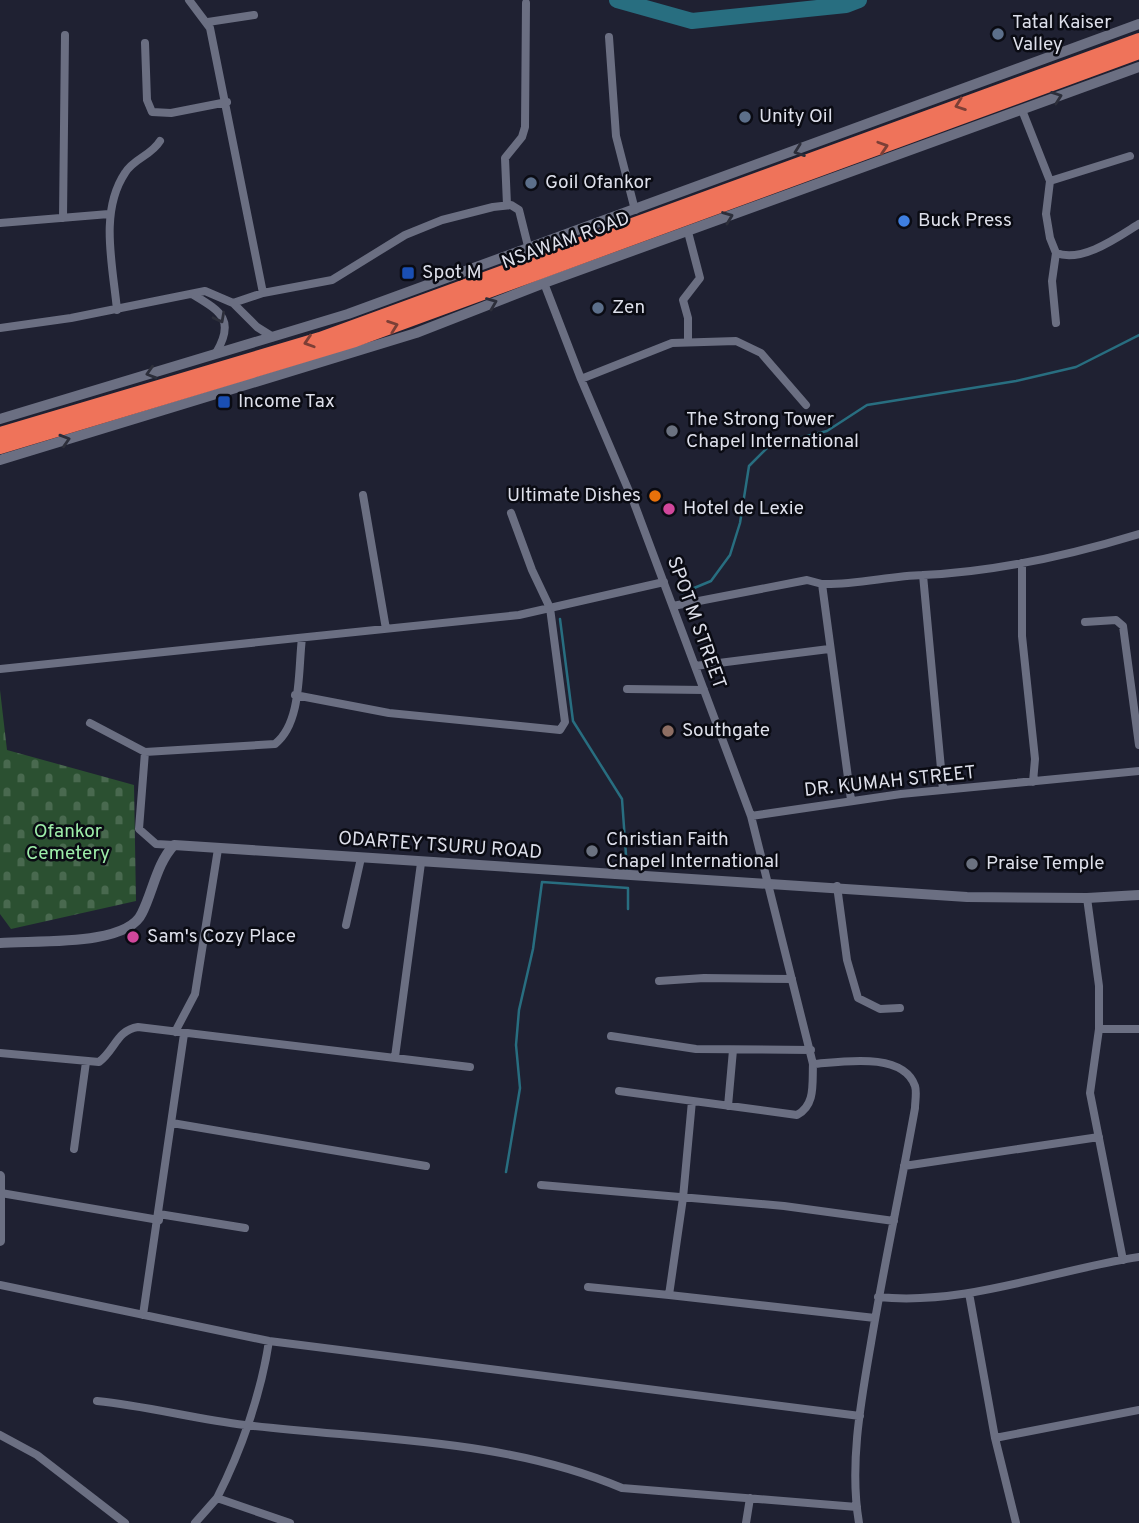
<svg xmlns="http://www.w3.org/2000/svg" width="1139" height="1523" font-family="Overpass,sans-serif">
<defs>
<pattern id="cemetery-stones" width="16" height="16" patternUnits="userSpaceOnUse" patternTransform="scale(1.75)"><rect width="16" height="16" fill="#2b5031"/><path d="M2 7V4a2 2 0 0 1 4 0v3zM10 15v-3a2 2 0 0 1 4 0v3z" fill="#49694f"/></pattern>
</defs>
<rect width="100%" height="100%" fill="#1f2132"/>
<path fill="url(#cemetery-stones)" d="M0 690 7 750 134 785 136 901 11 929 0 914Z"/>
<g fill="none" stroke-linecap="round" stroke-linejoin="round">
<path stroke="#286e80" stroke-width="2.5" d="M682 593 711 581 730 555 740 523 749 466 770 445 827 431 867 405 1016 381 1076 367 1139 335
M560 619 573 721 622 799 627 869
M506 1172 520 1088 516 1045 519 1010 533 949 542 882 628 888V909"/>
<path stroke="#286e80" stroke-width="16" d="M617 0 692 21 846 5 859 0"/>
<path stroke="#6b6f82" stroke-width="8" d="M189 0 210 28 263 293
M208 22 254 15
M609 37 616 136 635 210
M145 43 147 100 152 112 171 113 227 102
M1022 110 1050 181 1046 214 1050 238 1056 253 1052 281 1056 323
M1050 181 1130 156
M507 205 505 158 522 137 525 127 526 3
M63 218 65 35
M0 223 109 214
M688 232 700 278 683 300 688 318V342
M1056 253C1083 263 1118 237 1139 224
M544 283 581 379 634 503 751 816 813 1064C812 1083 816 1105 797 1115L619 1091
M192 294C220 311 236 319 216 353
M233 303 263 293 332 280 405 235 442 220 493 207 511 205 519 210 528 246
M117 310C113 266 99 212 125 173 134 158 151 156 160 141
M0 328 71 318 205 291 233 303 257 327 273 337
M581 379 672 343 736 341 761 353 806 405
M363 495 386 629
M1022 563V636L1035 759 1033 782
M923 575 943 790
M673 606 807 580 822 584
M1085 622 1116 620 1123 626 1139 745
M695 666 829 649
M0 669 519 615 664 582
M627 689 704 690
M295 695 389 713 560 730 565 722 550 608 532 570 511 513
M90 723 145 752 275 744C302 723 298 670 302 638
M145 752 139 829 156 844 174 845
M851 800 822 584C856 585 889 576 923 575 995 572 1070 555 1139 534
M751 816 901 794 1139 771
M837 886 847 960 858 998 880 1009 900 1008
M1087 898 1099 986V1029L1090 1093 1123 1260
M346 925 361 858
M659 981 704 978 792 979
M1099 1029H1139
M175 1032 195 994 218 849
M611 1036 696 1049 811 1050
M0 1053 99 1062C115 1050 117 1030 138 1027L470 1067
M395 1057 421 863
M813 1064C841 1062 903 1051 915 1086 917 1092 915 1102 915 1108 901 1187 884 1265 871 1343 861 1401 849 1465 859 1523
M692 1101 683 1198 669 1295 875 1318
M728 1106 733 1050
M172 1123 426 1166
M74 1149 86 1062
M904 1166 1099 1137
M541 1185 784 1206 894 1221
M1 1193 159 1220
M159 1214 245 1228
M0 1285 269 1341 860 1416
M588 1287 669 1295
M969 1293 995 1438 1016 1523
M878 1297C966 1306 1053 1270 1139 1257
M143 1315 184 1034
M97 1401C147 1406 195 1419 245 1425 371 1440 504 1438 622 1488L857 1507
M0 1435 37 1455 125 1523
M995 1438 1139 1410
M217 1498C241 1451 261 1394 269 1341
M195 1523 217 1498 290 1523
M746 1523 750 1498"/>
<path stroke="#6b6f82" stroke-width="10" d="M0 419 348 314 1139 24
M0 460 416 333 544 283 1139 67
M0 943C34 940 127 947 142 913 153 891 157 863 174 845L967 897 1087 898 1139 895
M0 1176V1241"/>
<path stroke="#ef735a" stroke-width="14" d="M0 434 320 339 1139 40
M0 447 355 340 1139 52"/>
</g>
<defs><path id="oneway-chevron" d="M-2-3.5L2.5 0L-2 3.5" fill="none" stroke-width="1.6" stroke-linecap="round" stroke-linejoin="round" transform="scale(1.75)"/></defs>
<g stroke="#2c2e3a">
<use href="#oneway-chevron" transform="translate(1057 97) rotate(-20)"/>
<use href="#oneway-chevron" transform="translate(799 151) rotate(160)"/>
<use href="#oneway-chevron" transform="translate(728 217) rotate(-21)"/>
<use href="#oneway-chevron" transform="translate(492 303) rotate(-22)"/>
<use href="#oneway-chevron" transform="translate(220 318) rotate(62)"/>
<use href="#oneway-chevron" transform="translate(151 373) rotate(163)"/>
<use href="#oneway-chevron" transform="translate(65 440) rotate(-17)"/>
</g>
<g stroke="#7c3f36">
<use href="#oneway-chevron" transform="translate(960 105) rotate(160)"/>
<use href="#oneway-chevron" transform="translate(883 147) rotate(-18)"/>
<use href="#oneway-chevron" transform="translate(393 326) rotate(-20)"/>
<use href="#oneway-chevron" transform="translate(309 342) rotate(162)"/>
</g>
<g fill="#5c6f8a" stroke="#0a0b13" stroke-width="2.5">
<circle cx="998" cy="34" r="7"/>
<circle cx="745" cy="117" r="7"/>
<circle cx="531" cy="183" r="7"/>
<circle cx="598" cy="308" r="7"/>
</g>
<circle fill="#3f7fe0" stroke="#0a0b13" stroke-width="2.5" cx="904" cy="221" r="7"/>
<g fill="#1a4fb4" stroke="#0a0b13" stroke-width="2.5">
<rect x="401" y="266" width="14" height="14" rx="3.5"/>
<rect x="217" y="395" width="14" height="14" rx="3.5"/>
</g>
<g fill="#6b7280" stroke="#0a0b13" stroke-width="2.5">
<circle cx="672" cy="431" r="7"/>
<circle cx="592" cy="851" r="7"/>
<circle cx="972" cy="864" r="7"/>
</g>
<circle fill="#e8710a" stroke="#0a0b13" stroke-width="2.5" cx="655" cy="496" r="7"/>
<g fill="#d1479c" stroke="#0a0b13" stroke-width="2.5">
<circle cx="669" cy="509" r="7"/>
<circle cx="133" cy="937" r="7"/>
</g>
<circle fill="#8d6e63" stroke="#0a0b13" stroke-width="2.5" cx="668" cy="731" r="7"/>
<g text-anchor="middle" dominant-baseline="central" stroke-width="5" stroke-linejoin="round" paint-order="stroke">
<g font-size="19" fill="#dddfea" stroke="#0a0b13" text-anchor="start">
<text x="1012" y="23">Tatal Kaiser<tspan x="1012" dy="22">Valley</tspan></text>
<text x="759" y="117">Unity Oil</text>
<text x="545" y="183">Goil Ofankor</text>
<text x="918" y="221">Buck Press</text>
<text x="422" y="273">Spot M</text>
<text x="612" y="308">Zen</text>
<text x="238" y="402">Income Tax</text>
<text x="686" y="420">The Strong Tower<tspan x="686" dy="22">Chapel International</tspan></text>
<text x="641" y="496" text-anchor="end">Ultimate Dishes</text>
<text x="683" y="509">Hotel de Lexie</text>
<text x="682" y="731">Southgate</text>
<text x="606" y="840">Christian Faith<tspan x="606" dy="22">Chapel International</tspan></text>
<text x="986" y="864">Praise Temple</text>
<text x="147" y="937">Sam's Cozy Place</text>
</g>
<g font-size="19" fill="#dddfea" stroke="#0a0b13">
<text transform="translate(566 241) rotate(-20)">NSAWAM ROAD</text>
<text transform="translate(696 623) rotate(70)">SPOT M STREET</text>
<text transform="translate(890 782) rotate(-6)">DR. KUMAH STREET</text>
<text transform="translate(440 846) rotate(4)">ODARTEY TSURU ROAD</text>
</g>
<g font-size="19" fill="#9deda9" stroke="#0a0b13">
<text x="68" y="832">Ofankor<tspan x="68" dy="22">Cemetery</tspan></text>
</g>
</g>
</svg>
